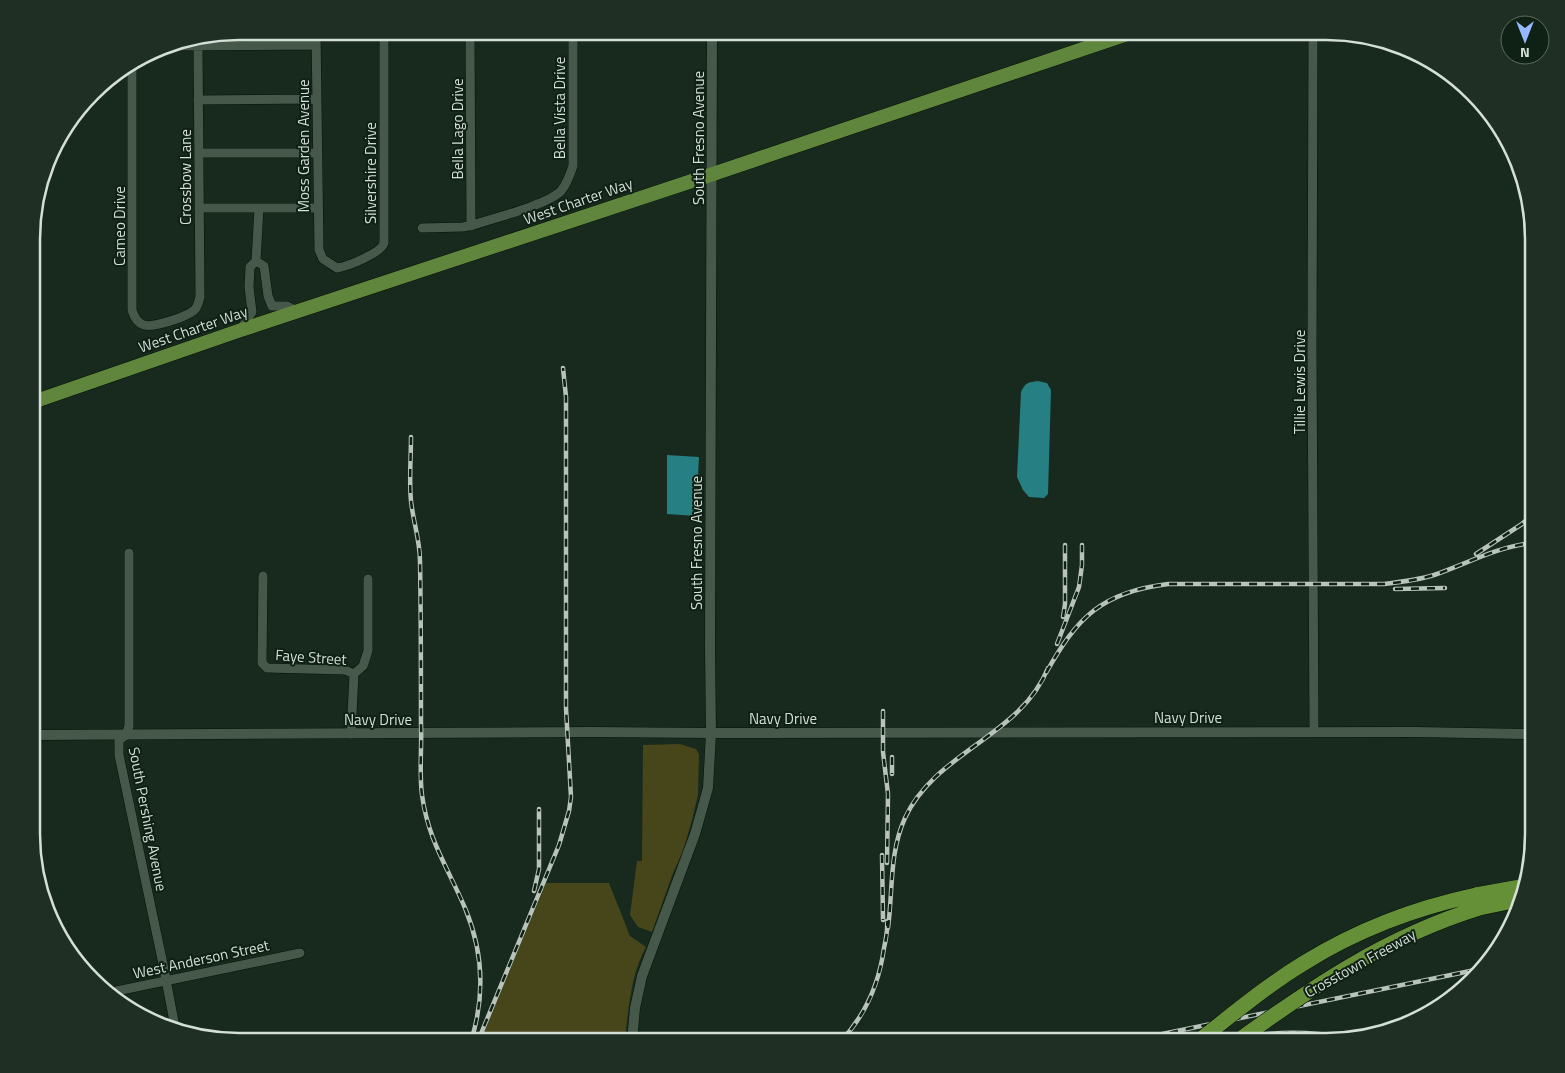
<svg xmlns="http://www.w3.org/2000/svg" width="1565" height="1073" font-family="'Titillium Web',sans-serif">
<rect width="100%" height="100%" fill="#182a1d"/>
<path fill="#46461a" d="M239 31H309V39L194 40Z
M680 744 696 749 699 754 698 795 692 820 683 851 673 873 652 932 638 927 630 915 637 861H642L643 745Z
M546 883H609L630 936 646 947C631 973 628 1012 625 1041H480Z"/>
<path fill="#267f82" d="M1038 381 1047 383 1051 390 1048 494 1044 498 1029 497 1023 490 1017 477 1021 392C1025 383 1028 382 1038 381Z
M667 455 699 457 696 516 667 514Z"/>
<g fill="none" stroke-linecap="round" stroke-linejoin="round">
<g stroke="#031207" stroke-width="10">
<path id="minor" d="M316 31 319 250 323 259 337 268C349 266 381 253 384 243V31
M470 31 471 226
M1313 32 1312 351 1314 732
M163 46 316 45
M132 64V310C134 317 137 323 144 325 153 328 191 316 196 308 198 305 199 300 200 297L198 46
M198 100 317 99
M199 153H317
M199 208H317
M422 228 463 227 473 225C494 218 547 205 561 191 567 184 570 175 573 166V31
M256 261 264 266 268 296 272 306H287L297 311
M256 261 259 208
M241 329 252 312 249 287 250 267 256 261
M129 553V726L126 735 119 740V755L163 964 176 1032
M263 576 262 663 267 668 345 670 354 674
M354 674 363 666 368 651V579
M351 734 354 674
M107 993 300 953"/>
</g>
<g stroke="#031207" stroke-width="11">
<path id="tertiary" d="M33 735 591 732 711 733 1415 732 1533 734
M632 1041 635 1008 642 976 695 834 708 788 711 733 710 649 712 31"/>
</g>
<g stroke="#031207" stroke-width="15">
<path id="trunk" d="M33 402 241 330 713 174 1133 32"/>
</g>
<g stroke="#031207" stroke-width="16">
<path id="motorway" d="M1476 895 1526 886
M1479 908 1523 899"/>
</g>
<use href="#minor" stroke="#45584a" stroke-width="9"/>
<use href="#tertiary" stroke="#45584a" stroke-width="10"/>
<use href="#trunk" stroke="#60853c" stroke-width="14"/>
<use href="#motorway" stroke="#669038" stroke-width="15"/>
<g stroke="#b8c4bb" stroke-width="4.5">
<path id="rail" d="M411 437C411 458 409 480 411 501 413 521 420 540 420 561 421 615 421 669 421 724 422 748 419 772 422 795 428 840 448 868 465 908 483 951 485 997 471 1041
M1476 554 1522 524 1533 514
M1395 589 1445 588
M1063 617 1065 604V545
M1057 644 1079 587 1082 565V545
M1046 673C1077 617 1102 592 1168 584H1384C1401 582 1418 580 1434 575 1466 564 1499 546 1533 543
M883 711V752L888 794 887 863
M892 757V774
M882 855 883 920
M534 891 539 869V809
M888 928C893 891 889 853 905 818 935 752 1021 736 1048 668
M478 1041 559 845 569 811 571 797 566 708V397L563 368
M840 1042C866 1015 879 984 884 948 886 939 888 930 887 921
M1123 1042 1480 969
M1217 1042C1257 1033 1302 1029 1343 1038"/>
</g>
<use href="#rail" stroke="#0f2014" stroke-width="2.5" stroke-dasharray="8" stroke-linecap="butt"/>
<g stroke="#031207" stroke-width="16" stroke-linecap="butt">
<path id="motorway-bridge" d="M1197 1042C1232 1015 1266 986 1304 963 1357 930 1415 908 1476 895
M1236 1042C1314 986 1386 937 1479 908"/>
</g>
<use href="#motorway-bridge" stroke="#669038" stroke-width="15"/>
</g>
<g text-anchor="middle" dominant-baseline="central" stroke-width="4" stroke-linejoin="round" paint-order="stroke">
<g font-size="15" fill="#d4dfd7" stroke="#0f2014">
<text transform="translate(559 108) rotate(-90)">Bella Vista Drive</text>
<text transform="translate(457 129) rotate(-90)">Bella Lago Drive</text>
<text transform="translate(698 138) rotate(-90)">South Fresno Avenue</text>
<text transform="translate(303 146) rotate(-90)">Moss Garden Avenue</text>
<text transform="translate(370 173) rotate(-90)">Silvershire Drive</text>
<text transform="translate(185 177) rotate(-90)">Crossbow Lane</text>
<text transform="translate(578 201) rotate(-19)">West Charter Way</text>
<text transform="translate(119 226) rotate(-90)">Cameo Drive</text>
<text transform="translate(193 329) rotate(-19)">West Charter Way</text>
<text transform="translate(1299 382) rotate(-90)">Tillie Lewis Drive</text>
<text transform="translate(696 543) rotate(-90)">South Fresno Avenue</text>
<text transform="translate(311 657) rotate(4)">Faye Street</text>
<text x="1188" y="717">Navy Drive</text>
<text x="783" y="718">Navy Drive</text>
<text x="378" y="719">Navy Drive</text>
<text transform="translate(148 819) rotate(79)">South Pershing Avenue</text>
<text transform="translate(201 959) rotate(-12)">West Anderson Street</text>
<text transform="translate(1360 963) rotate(-29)">Crosstown Freeway</text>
</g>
</g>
<path d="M0 0H1565V1073H0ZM239 40H1326A199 199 0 0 1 1525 239V834A199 199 0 0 1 1326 1033H239A199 199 0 0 1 40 834V239A199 199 0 0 1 239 40Z" fill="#1f2f24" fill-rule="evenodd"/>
<path fill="none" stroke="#d4dfd7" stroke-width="2.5" d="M239 40H1326A199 199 0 0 1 1525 239V834A199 199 0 0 1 1326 1033H239A199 199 0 0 1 40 834V239A199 199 0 0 1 239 40Z"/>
<g transform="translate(1525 40) rotate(180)"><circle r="24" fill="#0f2014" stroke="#5e6c62"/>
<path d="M0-4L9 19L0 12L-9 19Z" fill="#95b7fd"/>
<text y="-8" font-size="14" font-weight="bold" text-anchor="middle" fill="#d4dfd7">N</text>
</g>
</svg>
